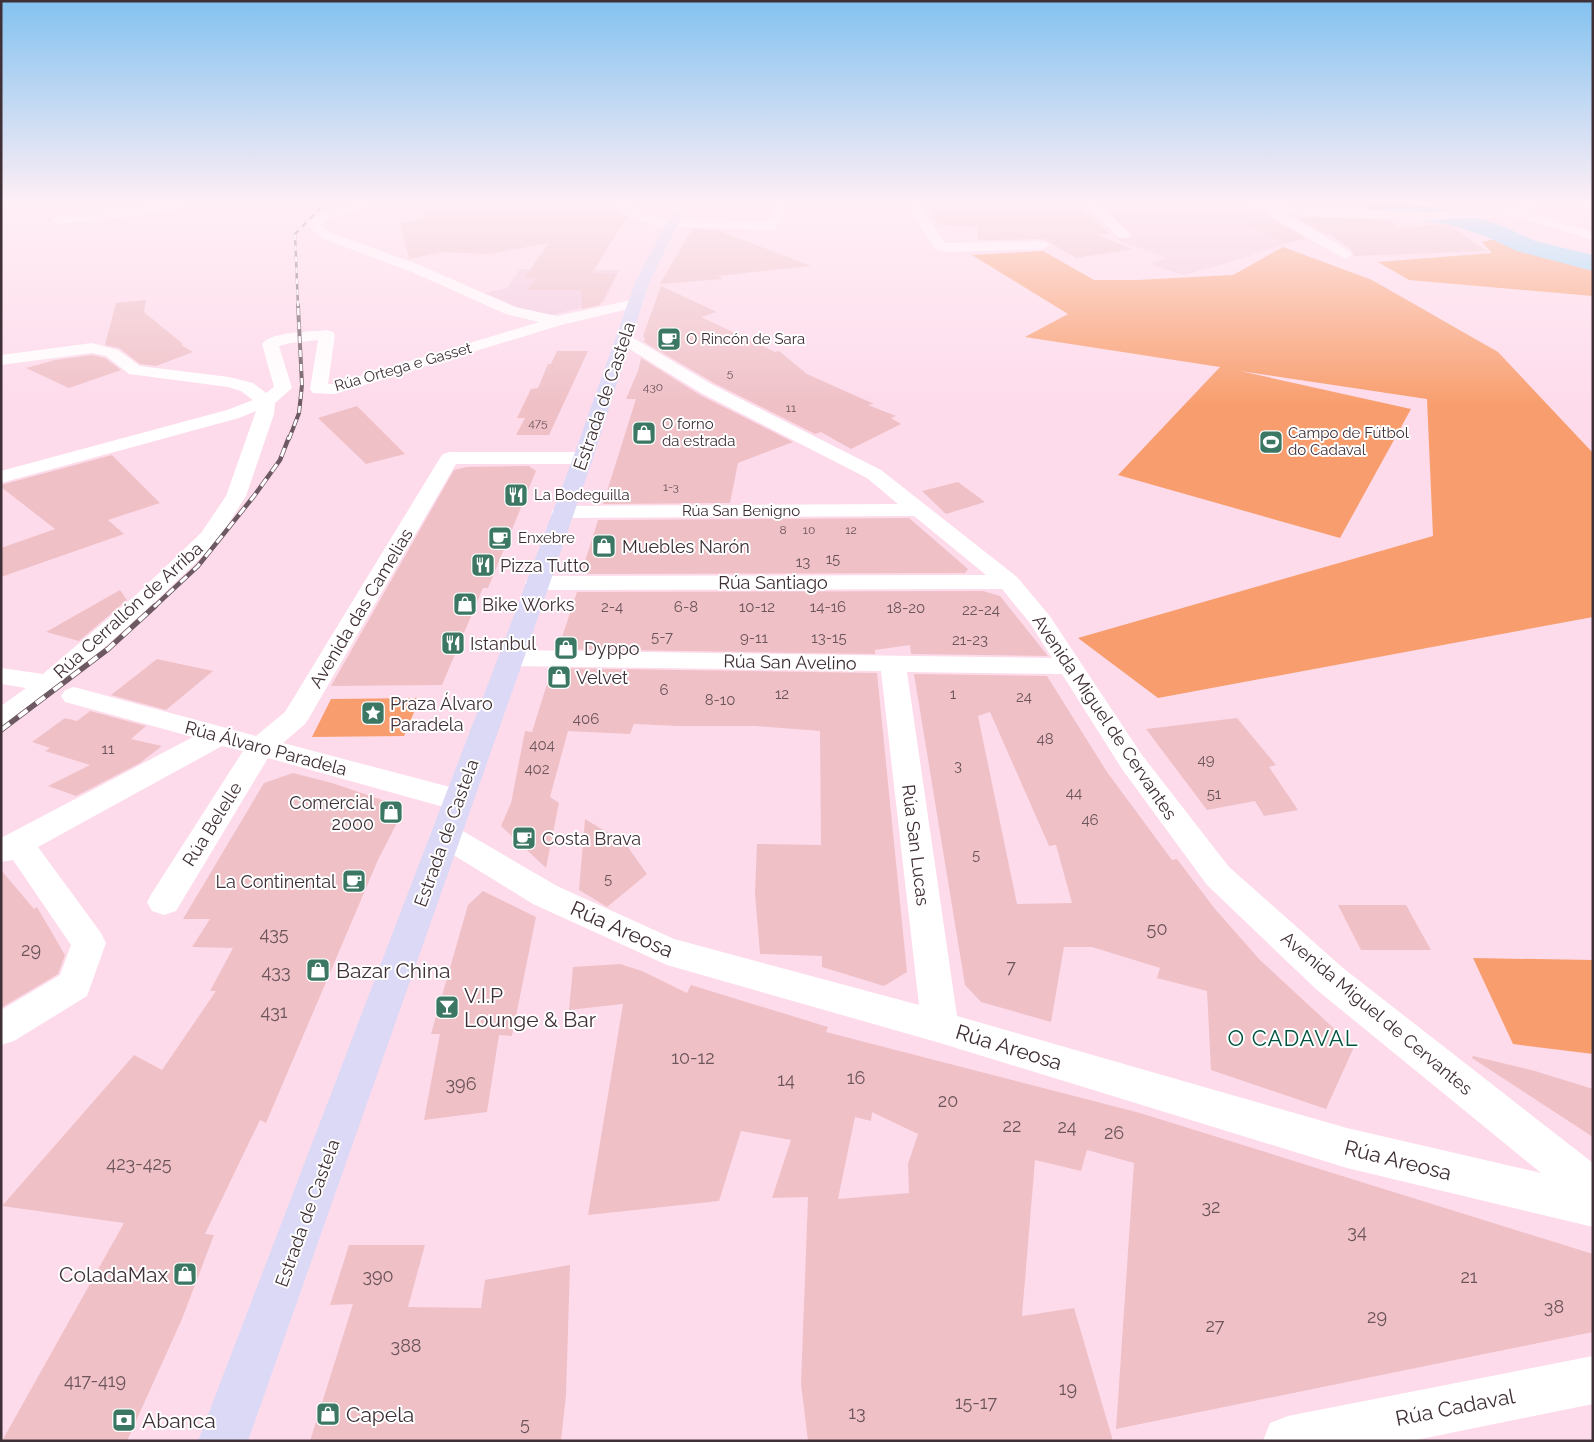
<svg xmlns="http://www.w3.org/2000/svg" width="1594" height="1442" font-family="Raleway,sans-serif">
<rect width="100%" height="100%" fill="#fedbeb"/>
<path fill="#f3cbde" d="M1098 202H1221L1252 206 1292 225 1304 238 1221 265 1183 275 1149 264 1166 258 1113 238 1133 236Z
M520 269 619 270 604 302 552 315 529 312 485 293 507 288Z"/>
<path fill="#f89e6e" d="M1499 238 1553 249 1593 261V296L1409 280 1378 262 1492 253 1482 242Z
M1283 247 1372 280 1498 352 1593 453V617L1158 698 1078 638 1433 536 1427 399 1240 371 1411 409 1340 538 1118 475 1220 367 1025 337 1068 314 972 255 1043 251 1094 280H1137L1233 275Z
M420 698 404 736 312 737 331 699Z
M1473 958 1593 960V1054L1513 1044Z"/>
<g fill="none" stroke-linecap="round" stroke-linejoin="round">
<path fill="#8dd8fb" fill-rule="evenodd" d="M1357 202H1404L1464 214 1505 227 1535 241 1593 255V271L1517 251 1487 237 1458 227 1361 207Z"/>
</g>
<path fill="#efc1c7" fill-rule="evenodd" d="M424 202H609L627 217 592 273 617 274 600 305 582 309 581 290H527L536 278H524L549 243 489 254 441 252 409 259 400 223 423 220Z
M1074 202 1110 234H1096L1132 249 1076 258 1044 239 978 240 977 227 939 225 925 203Z
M1304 217 1388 220 1398 228 1448 224 1487 251 1354 256 1351 250 1330 234 1326 235 1296 218Z
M1273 220 1306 239 1285 243 1245 224Z
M692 229 717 230 811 266 718 276 723 279 660 284Z
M661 286 717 312 701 317 775 352 779 351 807 374 874 404 868 405 896 416 891 418 901 424 851 449 821 432 815 434 714 383 644 342 645 338 643 336Z
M146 300 144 312 183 344 181 345 193 352 156 366 140 364 119 348 105 345 116 303Z
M557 351H588L549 435H516L525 418H517L531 389 538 388 548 364H551Z
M92 355 105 358 121 370 69 388 26 368 55 360Z
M641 358 700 395 793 442 738 463 730 503 603 504 636 399H626L638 371Z
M357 406 405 454 366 464 318 418Z
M112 455 160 503 108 520 124 534 1 577V548L55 529 1 487V485Z
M529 466 536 471 488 588H483L442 685 331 686 454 470 467 467Z
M958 482 985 502 946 514 922 491Z
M909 518 968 569 965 573 581 574 598 520Z
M120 590 127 600 79 641 46 632Z
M983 591 1000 596 1048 656 911 654 910 645 875 650V654L558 649 577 592Z
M157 659 213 671 166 710 111 695Z
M552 668 877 673 907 972 884 986 822 967V956L760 954 755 893 757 844 821 845 820 731 755 726H677L634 724 630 734 568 731 550 797 559 803 546 868 501 826 511 803 525 731 532 732Z
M914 674 1047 676 1107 772 1172 860 1177 859 1215 909 1260 960 1354 1047 1326 1109 1211 1070 1207 991 1157 978 1160 968 1092 947H1064L1051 1022 981 1002 965 985ZM990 712 1049 846 1056 845 1072 903 1017 904 978 716Z
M90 711 146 726 131 739 162 746 140 763 76 796 48 786 90 765 45 751 50 748 32 742 65 718 77 721Z
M1237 718 1276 765 1269 767 1298 810 1264 816 1255 801 1207 810 1146 729Z
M293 773 332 783 394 804 402 813 378 860 266 1123 260 1120 205 1234 214 1235 182 1319 127 1441H2L124 1223 2 1206 134 1055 162 1070 216 991H210L233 948 192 947 210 919H183L264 783Z
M585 819 625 843 647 874 607 907 579 890Z
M1 870 34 909 37 907 65 955 58 974 1 1008Z
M483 891 536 917 512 1036 499 1035 487 1112 424 1120 440 1034H431L468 905Z
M1338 905H1406L1431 950H1361Z
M620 964 642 971 687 993 691 985 828 1027 826 1032 1140 1113 1593 1254V1332L1116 1429 1134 1163 1087 1150 1081 1171 1035 1160 1022 1316 1074 1308 1113 1441H808L801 1384 808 1197 772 1198 791 1140 741 1131 719 1201 588 1215 623 1004 569 1010 573 967ZM872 1112 918 1134 908 1164 909 1193 838 1199 855 1117 871 1121Z
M1473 1056 1535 1071 1593 1089V1137L1472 1058Z
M349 1245H425L408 1307 481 1308 485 1280 570 1265 566 1395 561 1441H310L353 1304 330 1305Z"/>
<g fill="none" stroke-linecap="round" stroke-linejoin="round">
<path fill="#fff" fill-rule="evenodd" d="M171 202H184L186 204 180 208 139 215 58 224 52 220 58 216Z
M360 202H377L375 204 323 222 321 226 332 233 422 266 515 307 557 316 636 299 641 300 643 303 641 306 561 325 335 394 313 393 310 389 318 340 291 343 279 346 292 388 275 403 274 414 246 496 217 542 153 604 58 689 11 726 1 729V706L26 688 1 684V668L43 674 137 594 201 533 226 496 256 411 239 418 1 483V471L227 410 253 400 241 391 228 387 129 374 106 356 92 353 1 365V355L92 343 118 350 140 366 229 377 253 383 266 393 274 387 262 344C271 331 312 332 327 330L333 332 335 335 328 384H334L539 322 506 314 412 272 324 239 309 227V222L315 216Z
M611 202H624L640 212 667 222 672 219 767 222 779 202H791L775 229 771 230 676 227 670 231 631 217Z
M905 202H917L945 243 1044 241 1050 245 1044 249 947 252 935 249Z
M1082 202H1095L1128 232 1130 235 1128 238H1120Z
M1226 202H1259L1312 208 1429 212 1501 210 1513 209 1529 202H1545L1527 212 1593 232V240L1515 216 1429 220 1312 216 1279 211 1305 224 1350 252 1352 255 1345 259 1271 217 1269 214 1274 211 1232 205Z
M624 334 630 336 713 385 881 470 1017 577 1049 615 1142 755 1229 867 1343 968 1593 1163V1227L1347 1168 940 1043 667 965 533 904 434 843 430 835 434 827 445 824 456 827 557 886 674 939 919 1005 881 671 511 666 502 664 498 658 502 652 511 650 1052 658 1030 623 1002 589 537 590 529 588 525 583 529 578 537 576 986 575 914 516 562 518 555 516 551 512 555 508 562 506 898 504 867 478 701 393 618 342 616 339 618 336ZM907 672 1062 674 1122 769 1207 885 1317 990 1541 1173 1347 1128 957 1016Z
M450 452H583L590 454 593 458 590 462 583 464H456L309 718 305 724 283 743 469 792 473 800 469 808 458 811 268 758 176 911 164 915 152 911 147 902 152 893 243 751 222 746 38 847 101 933 106 943 87 996 14 1041 1 1045V1010L60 975 71 945 13 860 1 862V838L193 737 65 702 61 696 65 690 74 687 256 736 285 712 440 458 443 454Z
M1593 1356V1404L1411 1441H1263L1270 1423 1288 1416Z"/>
<path fill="#dbd9f6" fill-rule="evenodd" d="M682 202H694L678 224 649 283 593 458 524 658 248 1441H198L498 658 573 458 635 283 666 223Z"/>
<g stroke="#6d5962" stroke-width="2.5">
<path id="rail-far3" d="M298 306 295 234 326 202"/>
</g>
<g stroke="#6d5962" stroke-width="4">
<path id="rail-far2" d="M289 439 299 413 302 385 298 305"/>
</g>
<g stroke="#6d5962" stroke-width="4.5">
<path id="rail-far1" d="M154 607 198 566 254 496 280 460 289 437"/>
</g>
<g stroke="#6d5962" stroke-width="5.5">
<path id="rail" d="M1 730 108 649 155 606"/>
</g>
<use href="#rail-far3" stroke="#fff" stroke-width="2" stroke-dasharray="5.5" stroke-linecap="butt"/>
<use href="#rail-far2" stroke="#fff" stroke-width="2.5" stroke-dasharray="7" stroke-linecap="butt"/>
<use href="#rail-far1" stroke="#fff" stroke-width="3" stroke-dasharray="9" stroke-linecap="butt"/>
<use href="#rail" stroke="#fff" stroke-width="4" stroke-dasharray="11" stroke-linecap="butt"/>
</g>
<linearGradient id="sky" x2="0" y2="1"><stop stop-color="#83c2f0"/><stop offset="0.5" stop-color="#ffeff6"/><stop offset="1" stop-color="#ffeff6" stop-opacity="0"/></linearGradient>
<rect width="1594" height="404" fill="url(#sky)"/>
<defs>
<g id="cafe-square" transform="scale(1.25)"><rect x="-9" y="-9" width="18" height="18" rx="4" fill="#3b7762" stroke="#fff"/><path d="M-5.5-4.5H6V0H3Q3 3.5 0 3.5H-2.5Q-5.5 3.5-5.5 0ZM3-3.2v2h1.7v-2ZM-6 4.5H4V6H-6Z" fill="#fff"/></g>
<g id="shop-square" transform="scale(1.25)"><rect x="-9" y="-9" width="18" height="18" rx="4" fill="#3b7762" stroke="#fff"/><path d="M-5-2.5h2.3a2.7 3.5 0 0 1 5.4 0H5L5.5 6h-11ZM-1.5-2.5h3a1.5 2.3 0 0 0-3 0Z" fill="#fff"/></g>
<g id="stadium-square" transform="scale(1.25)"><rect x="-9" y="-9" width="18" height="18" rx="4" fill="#3b7762" stroke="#fff"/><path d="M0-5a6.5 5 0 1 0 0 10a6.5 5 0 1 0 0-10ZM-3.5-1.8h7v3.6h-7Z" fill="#fff"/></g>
<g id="restaurant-square" transform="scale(1.25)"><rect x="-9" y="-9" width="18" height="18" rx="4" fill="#3b7762" stroke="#fff"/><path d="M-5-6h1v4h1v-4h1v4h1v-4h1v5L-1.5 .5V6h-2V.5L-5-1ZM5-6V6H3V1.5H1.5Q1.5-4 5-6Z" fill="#fff"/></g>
<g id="sight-square" transform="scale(1.25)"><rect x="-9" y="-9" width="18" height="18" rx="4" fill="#3b7762" stroke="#fff"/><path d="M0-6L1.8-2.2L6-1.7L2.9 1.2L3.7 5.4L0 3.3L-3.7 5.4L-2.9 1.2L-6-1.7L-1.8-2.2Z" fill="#fff"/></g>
<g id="bar-square" transform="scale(1.25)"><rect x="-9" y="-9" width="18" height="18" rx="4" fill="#3b7762" stroke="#fff"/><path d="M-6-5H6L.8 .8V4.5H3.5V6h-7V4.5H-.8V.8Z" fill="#fff"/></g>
<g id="bank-square" transform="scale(1.25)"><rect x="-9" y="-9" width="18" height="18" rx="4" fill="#3b7762" stroke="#fff"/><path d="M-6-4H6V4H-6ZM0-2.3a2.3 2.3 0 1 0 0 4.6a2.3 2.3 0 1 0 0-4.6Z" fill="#fff"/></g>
</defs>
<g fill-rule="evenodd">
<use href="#cafe-square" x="669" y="339"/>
<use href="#shop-square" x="644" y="433"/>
<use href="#stadium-square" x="1271" y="442"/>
<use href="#restaurant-square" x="516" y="495"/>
<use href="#cafe-square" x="500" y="538"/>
<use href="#shop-square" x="604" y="546"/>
<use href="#restaurant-square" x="483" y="565"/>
<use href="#shop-square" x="465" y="604"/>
<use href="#restaurant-square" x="453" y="643"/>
<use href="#shop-square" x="566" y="648"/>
<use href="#shop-square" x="559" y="677"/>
<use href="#sight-square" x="373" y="713"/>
<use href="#shop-square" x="391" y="812"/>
<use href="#cafe-square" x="524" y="838"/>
<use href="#cafe-square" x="354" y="881"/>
<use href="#shop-square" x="318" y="970"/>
<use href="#bar-square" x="447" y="1007"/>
<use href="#shop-square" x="185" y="1274"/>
<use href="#shop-square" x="328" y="1414"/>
<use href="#bank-square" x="124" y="1420"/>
</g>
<g text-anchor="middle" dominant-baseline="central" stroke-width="4" stroke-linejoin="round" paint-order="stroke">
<g font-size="12" fill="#6b545a">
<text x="730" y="373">5</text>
<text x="653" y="387">430</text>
<text x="791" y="408">11</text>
<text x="538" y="423">475</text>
<text x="671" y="487">1-3</text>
<text x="783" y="530">8</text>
<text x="809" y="530">10</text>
<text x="851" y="530">12</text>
</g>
<g font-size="15" fill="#3f2f36" stroke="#fff" text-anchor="start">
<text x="686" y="339">O Rincón de Sara</text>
<text x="662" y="424">O forno<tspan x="662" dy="17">da estrada</tspan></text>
<text x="1288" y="433">Campo de Fútbol<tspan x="1288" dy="17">do Cadaval</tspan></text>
<text x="534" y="495">La Bodeguilla</text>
<text x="518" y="538">Enxebre</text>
</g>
<g font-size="15" fill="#3f2f36" stroke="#fff">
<text transform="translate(403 367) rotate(-16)">Rúa Ortega e Gasset</text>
<text x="741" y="511">Rúa San Benigno</text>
</g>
<g font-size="15" fill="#6b545a">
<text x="833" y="559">15</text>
<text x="803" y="562">13</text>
<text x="612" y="607">2-4</text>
<text x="686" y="607">6-8</text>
<text x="757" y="607">10-12</text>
<text x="828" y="607">14-16</text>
<text x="906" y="608">18-20</text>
<text x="981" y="610">22-24</text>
<text x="662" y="637">5-7</text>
<text x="754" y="638">9-11</text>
<text x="829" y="638">13-15</text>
<text x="970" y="640">21-23</text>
<text x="664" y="690">6</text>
<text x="782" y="694">12</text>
<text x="953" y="694">1</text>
<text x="1024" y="697">24</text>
<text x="720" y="700">8-10</text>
<text x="586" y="719">406</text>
<text x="1045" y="739">48</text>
<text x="542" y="745">404</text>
<text x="108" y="749">11</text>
<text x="1206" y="760">49</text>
<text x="958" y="766">3</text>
<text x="537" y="769">402</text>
<text x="1074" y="793">44</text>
<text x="1214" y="794">51</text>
<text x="1090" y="820">46</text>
<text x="976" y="855">5</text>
<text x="608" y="879">5</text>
</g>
<g font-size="18" fill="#3f2f36" stroke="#fff">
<text transform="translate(604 396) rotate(-71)">Estrada de Castela</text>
<text x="773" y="582">Rúa Santiago</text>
<text transform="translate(361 608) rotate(-59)">Avenida das Camelias</text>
<text transform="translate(128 610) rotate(-42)">Rúa Cerrallón de Arriba</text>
<text transform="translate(790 662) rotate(1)">Rúa San Avelino</text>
<text transform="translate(1105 717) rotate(56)">Avenida Miguel de Cervantes</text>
<text transform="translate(266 748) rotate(15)">Rúa Álvaro Paradela</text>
<text transform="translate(212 824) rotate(-58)">Rúa Belelle</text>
<text transform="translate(446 833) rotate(-70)">Estrada de Castela</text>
<text transform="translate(916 845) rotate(83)">Rúa San Lucas</text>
<text transform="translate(1377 1013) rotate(40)">Avenida Miguel de Cervantes</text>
<text transform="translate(307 1213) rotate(-70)">Estrada de Castela</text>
</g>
<g font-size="18" fill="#3f2f36" stroke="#fff" text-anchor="start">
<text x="622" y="546">Muebles Narón</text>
<text x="500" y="565">Pizza Tutto</text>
<text x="482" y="604">Bike Works</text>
<text x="470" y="643">Istanbul</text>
<text x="584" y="648">Dyppo</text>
<text x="576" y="677">Velvet</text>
<text x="390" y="703">Praza Álvaro<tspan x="390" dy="21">Paradela</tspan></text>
<text x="374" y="802" text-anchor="end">Comercial<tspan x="374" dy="21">2000</tspan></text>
<text x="542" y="838">Costa Brava</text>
<text x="336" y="881" text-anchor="end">La Continental</text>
</g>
<g font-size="18" fill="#6b545a">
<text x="1157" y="928">50</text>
<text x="274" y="933">435</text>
<text x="31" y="949">29</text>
<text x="1011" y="966">7</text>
<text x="276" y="971">433</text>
<text x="274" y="1011">431</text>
<text x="693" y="1057">10-12</text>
<text x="856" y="1077">16</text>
<text x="786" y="1079">14</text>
<text x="461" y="1083">396</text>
<text x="948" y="1100">20</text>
<text x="1012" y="1125">22</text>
<text x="1067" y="1126">24</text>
<text x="1114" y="1132">26</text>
<text x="139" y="1163">423-425</text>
<text x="1211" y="1206">32</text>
<text x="1357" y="1231">34</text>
<text x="378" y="1275">390</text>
<text x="1469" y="1276">21</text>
<text x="1554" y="1306">38</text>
<text x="1377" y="1316">29</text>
<text x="1215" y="1325">27</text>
<text x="406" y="1345">388</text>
<text x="95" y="1380">417-419</text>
<text x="1068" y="1388">19</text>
<text x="976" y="1402">15-17</text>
<text x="857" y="1412">13</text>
<text x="525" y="1423">5</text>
</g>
<g font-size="21" fill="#3f2f36" stroke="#fff">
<text transform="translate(622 929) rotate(24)">Rúa Areosa</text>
<text transform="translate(1009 1047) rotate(17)">Rúa Areosa</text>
<text transform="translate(1398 1160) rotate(14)">Rúa Areosa</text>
<text transform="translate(1455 1407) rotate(-11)">Rúa Cadaval</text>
</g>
<g font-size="21" fill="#3f2f36" stroke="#fff" text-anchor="start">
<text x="336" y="970">Bazar China</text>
<text x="464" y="995">V.I.P<tspan x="464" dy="24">Lounge &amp; Bar</tspan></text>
<text x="168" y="1274" text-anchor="end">ColadaMax</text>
<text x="346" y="1414">Capela</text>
<text x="142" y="1420">Abanca</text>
</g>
<g font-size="22" letter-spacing="1" fill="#00543f" stroke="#fff">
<text x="1293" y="1038">O CADAVAL</text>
</g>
</g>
<rect width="1594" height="1442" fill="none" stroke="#3f2f36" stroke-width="5"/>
</svg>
